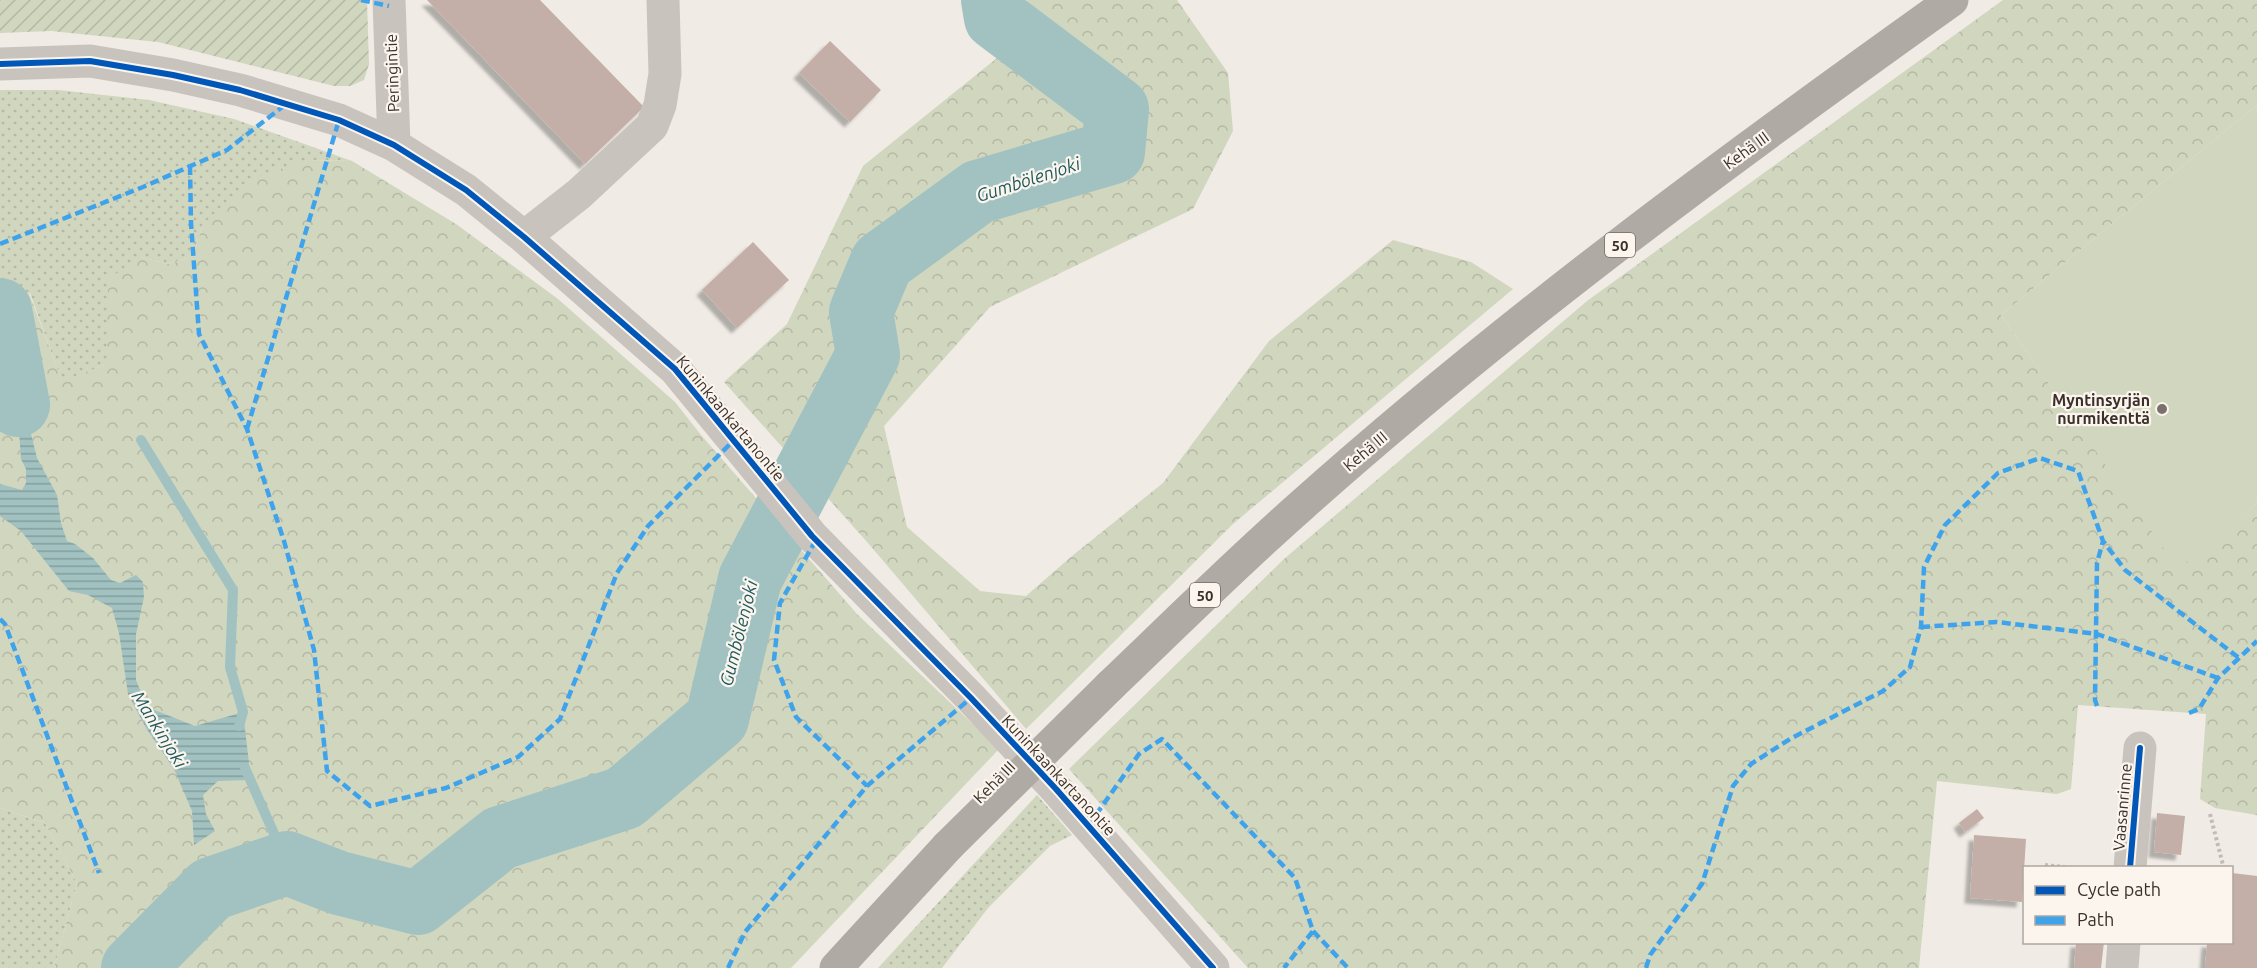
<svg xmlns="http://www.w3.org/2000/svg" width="2257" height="968" font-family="Ubuntu,sans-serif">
<defs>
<pattern id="grass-dots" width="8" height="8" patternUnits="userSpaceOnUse" patternTransform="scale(1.5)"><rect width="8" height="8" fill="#d1d6bf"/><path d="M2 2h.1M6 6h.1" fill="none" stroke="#b4b8a4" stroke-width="1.8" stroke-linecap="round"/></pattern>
<pattern id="forest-crowns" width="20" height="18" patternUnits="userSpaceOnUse" patternTransform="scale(1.5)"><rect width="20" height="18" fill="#d1d6bf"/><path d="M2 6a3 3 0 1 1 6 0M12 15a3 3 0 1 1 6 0" fill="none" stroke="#b4b8a4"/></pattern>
<pattern id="garden-furrows" width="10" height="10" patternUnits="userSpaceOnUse" patternTransform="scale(1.5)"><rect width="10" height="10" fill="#d1d6bf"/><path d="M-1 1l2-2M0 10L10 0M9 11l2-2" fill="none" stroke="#b4b8a4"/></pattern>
<pattern id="water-rules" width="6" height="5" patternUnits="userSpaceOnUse" patternTransform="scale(1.5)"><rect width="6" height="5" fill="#a1c2c1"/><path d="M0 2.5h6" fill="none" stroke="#849e9d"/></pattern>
<filter id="shadow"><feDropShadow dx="-5.5" dy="5.5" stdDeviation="1.5" flood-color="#0004"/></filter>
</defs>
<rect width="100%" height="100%" fill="#f0ebe5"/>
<path fill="url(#grass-dots)" d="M966 0H1002L1008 50Z
M0 90H58L149 100 234 119 352 161 306 160 203 224 193 256 168 264 141 257 107 364 62 382 30 293 0 291Z
M1037 795 1072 835 1050 846 988 908 942 968H878Z
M0 808 45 823 77 883 54 968H0Z"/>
<path fill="url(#forest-crowns)" d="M1002 0H1177L1228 73 1233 131 1193 209 990 307 884 426 907 527 980 591 1026 596 1072 556 1163 483 1269 341 1393 240 1471 262 1513 289 1233 524 1026 729 868 543 724 382 787 324 863 166 1007 50Z
M2003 0H2257V105L2001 315 2178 568 2257 503V815L2215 808 2200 799 2206 714 2078 705 2071 789 2057 794 1937 781 1919 968H1248L1069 769 1284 559 1587 301Z
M306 160 352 161 456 224 558 299 675 402 701 435 857 614 999 749 791 968H54L77 883 45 823 0 808V291L29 293 62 381 107 364 108 279 141 257 168 264 193 256 203 224 252 179Z"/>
<path fill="#d1d6bf" d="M2257 105V503L2178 569 2001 315Z"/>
<path fill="url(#garden-furrows)" d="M0 0H367L369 64 364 80 350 86H334L158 42 51 31 0 33Z"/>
<path fill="url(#water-rules)" d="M0 315 13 345 20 390 37 458 57 495 61 523 67 541 75 544 93 558 111 580 120 583 136 575 143 582 144 597 136 634V680L147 707 195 726 243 712 251 780 218 781 203 795 206 814 215 831 194 845 192 811 174 769 146 728 128 694 119 633 112 608 88 595 69 591 21 531 0 516V484L22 490 26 483V469L21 459 19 432 8 399 0 363Z"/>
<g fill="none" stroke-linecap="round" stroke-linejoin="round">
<path stroke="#a1c2c1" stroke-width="10" d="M141 440 233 590 230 667 243 712 239 726
M245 768 287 863"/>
<path stroke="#a1c2c1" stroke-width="64" d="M0 310 18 405
M133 968 211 889 287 863 339 883 418 903 500 838 624 798 717 719 750 579 868 355 861 312 882 262 978 192 1113 152 1117 109 996 18 993 0"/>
</g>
<path fill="#c3afa7" filter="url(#shadow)" d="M427 0H540L644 107 585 164Z
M830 41 881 90 850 122 799 73Z
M753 242 789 280 737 328 702 290Z
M1977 809 1984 818 1965 832 1959 823Z
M2157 813 2185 816 2181 855 2154 852Z
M1974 835 2026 839 2022 902 1970 898Z
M2232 873 2257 876V968H2205L2207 942H2232Z
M2076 942H2104L2101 968H2074Z"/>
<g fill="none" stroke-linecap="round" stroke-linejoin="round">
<path stroke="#c2bbb6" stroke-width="4" stroke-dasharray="3 3" stroke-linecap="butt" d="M2210 814 2223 865
M2045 865 2074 868"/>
<path stroke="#c9c3be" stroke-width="33" d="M389 0 394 145
M0 64 90 61 173 75 240 90 339 120 394 145 466 190 524 237 675 369 812 536 971 698 1056 789 1213 968
M524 237 579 194 652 126 660 105 665 74 663 0
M2130 868 2140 748
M2122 968 2124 942"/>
<path stroke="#afaaa4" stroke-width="33" d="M1110 686C1173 626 1235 564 1301 506 1506 323 1729 159 1952 0
M836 968 948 846"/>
<path stroke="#afaaa4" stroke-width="33" d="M948 846 1110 686"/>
<path stroke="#3fa3eb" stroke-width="4.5" stroke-dasharray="9 4.5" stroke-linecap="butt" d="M361 0 389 6
M190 166 191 223 199 334 247 429 284 541 314 650 327 771 370 806 446 788 518 757 560 719 617 573 648 526 733 441
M0 244 143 187 227 150 286 104
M247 429 339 120
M816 540 780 603 774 660 796 717 867 786
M0 619 5 624 99 873
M1921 627 1997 622 2097 634 2218 678
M2097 706 2095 700 2097 563 2103 541
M2189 713 2199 709 2218 678 2257 641
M1088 826 1139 754 1162 739 1295 878 1313 931 1284 968
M1313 931 1348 968
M728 968 745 932 867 786 971 698
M1646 968 1650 955 1702 884 1733 786 1751 764 1790 739 1883 691 1910 667 1921 627 1924 567 1945 525 1998 473 2040 458 2078 471 2103 541 2125 570 2239 658"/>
<g stroke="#fbf5ee" stroke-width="10">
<path id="cycleway" d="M0 64 90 61 173 75 240 90 339 120 394 145 466 190 524 237 675 369 812 536 971 698 1056 789 1213 968
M2130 868 2140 748"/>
</g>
<use href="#cycleway" stroke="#0057b8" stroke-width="6"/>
</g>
<circle fill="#7a716c" stroke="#fbf5ee" stroke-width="2" cx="2162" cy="409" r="6"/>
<g text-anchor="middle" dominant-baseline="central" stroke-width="4.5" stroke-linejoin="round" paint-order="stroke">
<g fill="#fbf5ee" stroke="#756b66" stroke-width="1.5">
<rect x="1605" y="233" width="30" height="24" rx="4.5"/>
<rect x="1190" y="583" width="30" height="24" rx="4.5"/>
</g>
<g font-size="15" font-weight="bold" fill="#3b302b">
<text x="1620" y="245">50</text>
<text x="1205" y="595">50</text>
</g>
<g font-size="16" fill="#3b302b" stroke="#fbf5ee">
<text transform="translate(392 73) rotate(-92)">Peringintie</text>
<text transform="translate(1746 150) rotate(-36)">Kehä III</text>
<text transform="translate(731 418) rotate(50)">Kuninkaankartanontie</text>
<text transform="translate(1365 451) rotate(-40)">Kehä III</text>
<text transform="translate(1059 775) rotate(47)">Kuninkaankartanontie</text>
<text transform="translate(994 782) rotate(-45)">Kehä III</text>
<text transform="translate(2122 807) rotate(-85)">Vaasanrinne</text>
</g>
<g font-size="16" font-weight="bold" fill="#3b302b" stroke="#fbf5ee" text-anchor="end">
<text x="2150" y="400">Myntinsyrjän<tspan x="2150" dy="18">nurmikenttä</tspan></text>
</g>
<g font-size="18" font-style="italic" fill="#1f5a5e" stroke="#fbf5ee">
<text transform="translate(1028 179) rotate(-18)">Gumbölenjoki</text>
<text transform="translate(738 633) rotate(-76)">Gumbölenjoki</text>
<text transform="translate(160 729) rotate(58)">Mankinjoki</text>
</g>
</g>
<rect x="2023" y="866" width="210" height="78" fill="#fbf5ee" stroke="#aea6a0" stroke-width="1.5"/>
<rect x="2035" y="886" width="30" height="9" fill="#0057b8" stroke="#aea6a0" stroke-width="1.5"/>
<text x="2077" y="896" font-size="18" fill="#3b302b">Cycle path</text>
<rect x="2035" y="916" width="30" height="9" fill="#3fa3eb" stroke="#aea6a0" stroke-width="1.5"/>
<text x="2077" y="926" font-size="18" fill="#3b302b">Path</text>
</svg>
